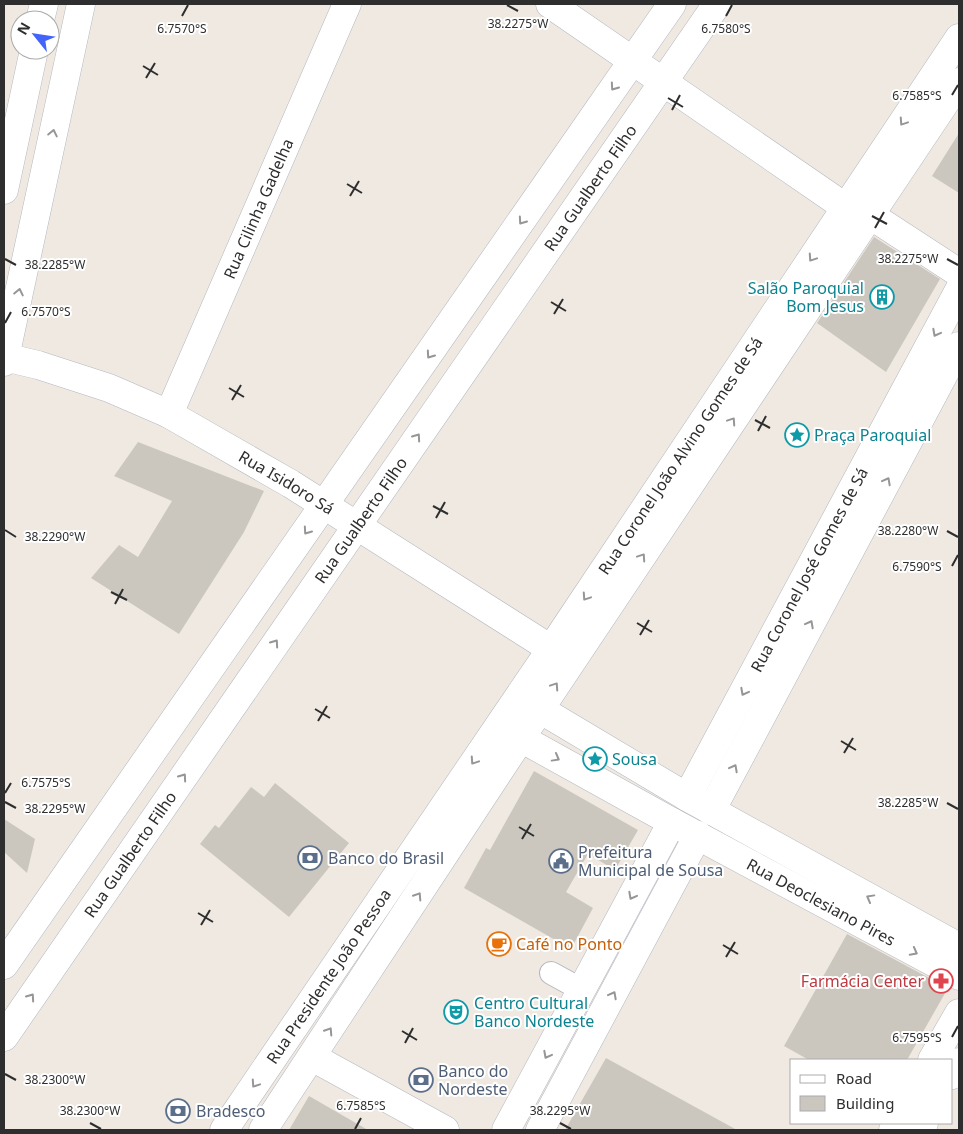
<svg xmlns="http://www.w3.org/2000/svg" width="963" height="1134" font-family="'Noto Sans',sans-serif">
<rect width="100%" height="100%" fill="#efe9e1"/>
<path fill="#cbc7bf" d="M959 133V193L932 176Z
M874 237 940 279 886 372 817 323Z
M138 442 264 491 244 532 179 634 91 578 119 545 138 557 172 501 114 476Z
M534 771 638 830 615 870 588 854 566 892 593 908 571 949 464 888 486 848 490 850Z
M275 783 349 843 289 917 200 844 215 825 219 828 251 787 264 797Z
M4 819 35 839 27 873 4 852Z
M847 934 948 988 907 1060H809L784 1046Z
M606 1058 737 1130H565Z
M309 1096 368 1130H289Z"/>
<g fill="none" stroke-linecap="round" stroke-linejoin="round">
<g stroke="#b4b7c1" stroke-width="24">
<path id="pedestrian" d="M551 973 582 990"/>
</g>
<g stroke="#b4b7c1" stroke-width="29">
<g id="minor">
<path id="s1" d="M4 357 38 365 109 388 169 414 291 484 551 649"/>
<path id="s2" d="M169 414 347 4"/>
<path id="s3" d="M687 797 959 290"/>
<path d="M711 811 959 346"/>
<path d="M4 965 672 4"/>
<path id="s4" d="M4 1037 717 4"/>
<path d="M312 1057 445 1130"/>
<path d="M932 1060 959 1013"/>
<path d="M952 1075 959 1062"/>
<path d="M506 1130 672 822"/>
<path d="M540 1130 698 835"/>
<path d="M893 1130 897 1123"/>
<path d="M920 1130 924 1123"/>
</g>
</g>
<g stroke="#b4b7c1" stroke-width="29">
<g id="tertiary">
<path d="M550 4 845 207"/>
<path d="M40 20 44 4"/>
<path d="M4 190 34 50"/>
<path d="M870 215 959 273"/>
<path d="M4 362 81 4"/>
<path d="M526 701 687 797 959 947"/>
<path id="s5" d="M506 730 672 822 959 976"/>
<path id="s6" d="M224 1130 551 649 959 38"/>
<path d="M263 1130 540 709 959 82"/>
</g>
</g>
<use href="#pedestrian" stroke="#fff" stroke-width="22"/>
<use href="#minor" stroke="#fff" stroke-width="28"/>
<use href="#tertiary" stroke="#fff" stroke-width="28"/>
</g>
<defs><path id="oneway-chevron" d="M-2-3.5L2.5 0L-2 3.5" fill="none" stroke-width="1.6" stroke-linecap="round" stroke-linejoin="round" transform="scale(1.25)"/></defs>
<g stroke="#969696">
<use href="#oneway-chevron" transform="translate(614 87) rotate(125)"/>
<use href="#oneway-chevron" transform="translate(903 122) rotate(124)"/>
<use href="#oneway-chevron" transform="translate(53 133) rotate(-78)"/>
<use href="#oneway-chevron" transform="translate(522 221) rotate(125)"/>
<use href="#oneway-chevron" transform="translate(812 258) rotate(124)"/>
<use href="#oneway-chevron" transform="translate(19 292) rotate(-78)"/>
<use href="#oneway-chevron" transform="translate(936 333) rotate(118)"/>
<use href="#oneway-chevron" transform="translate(430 355) rotate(125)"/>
<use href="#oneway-chevron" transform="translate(732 421) rotate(-56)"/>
<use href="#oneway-chevron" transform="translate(417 437) rotate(-55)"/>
<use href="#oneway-chevron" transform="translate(887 481) rotate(-62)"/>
<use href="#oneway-chevron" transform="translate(307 531) rotate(125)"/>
<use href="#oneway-chevron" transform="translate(642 557) rotate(-56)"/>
<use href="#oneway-chevron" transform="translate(586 597) rotate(124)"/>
<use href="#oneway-chevron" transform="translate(810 624) rotate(-62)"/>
<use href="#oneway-chevron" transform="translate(275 643) rotate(-55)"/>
<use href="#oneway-chevron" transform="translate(555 686) rotate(-56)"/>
<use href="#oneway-chevron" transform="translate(744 692) rotate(118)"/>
<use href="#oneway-chevron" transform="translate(556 758) rotate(29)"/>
<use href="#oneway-chevron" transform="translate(474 761) rotate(124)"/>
<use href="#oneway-chevron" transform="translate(734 768) rotate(-62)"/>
<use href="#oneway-chevron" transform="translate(183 777) rotate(-55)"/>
<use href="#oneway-chevron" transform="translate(418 896) rotate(-57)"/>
<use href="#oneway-chevron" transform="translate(632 896) rotate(118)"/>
<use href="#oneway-chevron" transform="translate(870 898) rotate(-151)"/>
<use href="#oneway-chevron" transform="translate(914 952) rotate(28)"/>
<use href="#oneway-chevron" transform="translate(613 995) rotate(-62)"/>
<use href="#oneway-chevron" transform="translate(31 997) rotate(-55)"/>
<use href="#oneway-chevron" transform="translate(329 1031) rotate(-57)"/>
<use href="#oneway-chevron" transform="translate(547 1055) rotate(118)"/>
<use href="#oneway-chevron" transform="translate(255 1084) rotate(124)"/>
</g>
<path fill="none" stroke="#2e2e2e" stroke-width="2" d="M507 5 518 11M182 16 188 5M726 16 732 5M143 66 158 75M146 78 155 63M952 95 958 85M668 98 683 107M672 110 680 95M347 184 362 193M350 196 359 181M872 216 887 224M875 228 884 212M5 259 16 265M947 259 958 265M551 302 566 311M554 314 563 299M5 323 11 312M229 388 244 397M232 400 241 385M755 420 770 428M758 431 766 416M433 506 448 514M436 518 445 502M5 530 16 537M947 531 958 537M952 566 958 555M111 592 127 600M115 604 123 589M637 623 652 632M640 635 649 620M315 709 330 718M318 721 327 706M841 741 856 750M844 753 853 738M5 793 11 783M5 802 16 808M947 803 958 809M519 827 534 836M522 839 531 824M198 913 213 922M201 925 210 910M723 945 738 954M726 957 735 942M402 1031 417 1040M952 1037 958 1026M405 1043 413 1028M5 1074 16 1080M90 1123 101 1129M560 1123 571 1129M355 1129 361 1118"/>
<defs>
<g id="building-ring" transform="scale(1.25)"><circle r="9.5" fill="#fff" stroke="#0f9aa8" stroke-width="1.5"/><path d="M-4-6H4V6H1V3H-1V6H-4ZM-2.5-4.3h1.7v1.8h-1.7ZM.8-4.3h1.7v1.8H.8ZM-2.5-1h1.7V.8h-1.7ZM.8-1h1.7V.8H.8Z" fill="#0f9aa8"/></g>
<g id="sight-ring" transform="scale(1.25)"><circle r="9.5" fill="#fff" stroke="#0f9aa8" stroke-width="1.5"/><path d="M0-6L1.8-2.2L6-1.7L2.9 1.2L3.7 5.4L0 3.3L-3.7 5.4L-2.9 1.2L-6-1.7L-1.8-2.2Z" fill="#0f9aa8"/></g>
<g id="bank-ring" transform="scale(1.25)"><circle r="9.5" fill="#fff" stroke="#5c6f8a" stroke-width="1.5"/><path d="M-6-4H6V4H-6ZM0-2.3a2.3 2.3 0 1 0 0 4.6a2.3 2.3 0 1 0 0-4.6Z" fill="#5c6f8a"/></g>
<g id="civic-ring" transform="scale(1.25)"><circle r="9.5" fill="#fff" stroke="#5c6f8a" stroke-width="1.5"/><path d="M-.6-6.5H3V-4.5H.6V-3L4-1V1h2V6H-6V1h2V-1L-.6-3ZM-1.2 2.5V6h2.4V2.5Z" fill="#5c6f8a"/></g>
<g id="cafe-ring" transform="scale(1.25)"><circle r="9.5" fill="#fff" stroke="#e8710a" stroke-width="1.5"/><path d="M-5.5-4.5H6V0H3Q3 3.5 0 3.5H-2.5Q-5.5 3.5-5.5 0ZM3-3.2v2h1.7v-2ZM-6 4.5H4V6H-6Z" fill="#e8710a"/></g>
<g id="pharmacy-ring" transform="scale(1.25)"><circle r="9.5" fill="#fff" stroke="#e0444e" stroke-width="1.5"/><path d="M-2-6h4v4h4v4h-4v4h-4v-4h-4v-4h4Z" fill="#e0444e"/></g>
<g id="theatre-ring" transform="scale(1.25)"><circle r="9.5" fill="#fff" stroke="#0f9aa8" stroke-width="1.5"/><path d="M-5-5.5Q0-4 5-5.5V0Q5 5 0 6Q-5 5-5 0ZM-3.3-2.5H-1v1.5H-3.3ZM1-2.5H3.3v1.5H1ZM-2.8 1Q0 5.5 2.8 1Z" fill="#0f9aa8"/></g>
</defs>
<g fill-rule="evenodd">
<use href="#building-ring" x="882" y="297"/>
<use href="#sight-ring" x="797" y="435"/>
<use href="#sight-ring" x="595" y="759"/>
<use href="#bank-ring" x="310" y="858"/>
<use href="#civic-ring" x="561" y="861"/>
<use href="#cafe-ring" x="499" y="944"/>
<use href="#pharmacy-ring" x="941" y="981"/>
<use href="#theatre-ring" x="456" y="1012"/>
<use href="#bank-ring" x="421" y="1080"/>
<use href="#bank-ring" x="178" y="1111"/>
</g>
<g text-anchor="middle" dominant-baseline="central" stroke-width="4" stroke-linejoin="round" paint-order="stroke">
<g font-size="16" fill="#2e2e2e" stroke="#fff">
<text stroke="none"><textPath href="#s4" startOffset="1032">Rua Gualberto Filho</textPath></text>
<text stroke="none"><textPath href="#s2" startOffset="224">Rua Cilinha Gadelha</textPath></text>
<text stroke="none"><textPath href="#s6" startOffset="814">Rua Coronel João Alvino Gomes de Sá</textPath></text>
<text stroke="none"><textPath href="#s1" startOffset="311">Rua Isidoro Sá</textPath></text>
<text stroke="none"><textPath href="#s4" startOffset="628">Rua Gualberto Filho</textPath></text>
<text stroke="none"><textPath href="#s3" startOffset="258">Rua Coronel José Gomes de Sá</textPath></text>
<text stroke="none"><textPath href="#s4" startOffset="222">Rua Gualberto Filho</textPath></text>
<text stroke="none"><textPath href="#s5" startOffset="359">Rua Deoclesiano Pires</textPath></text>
<text stroke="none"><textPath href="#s6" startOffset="186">Rua Presidente João Pessoa</textPath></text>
</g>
<g font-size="16" fill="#0d838f" stroke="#fff" text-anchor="start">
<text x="864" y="288" text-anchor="end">Salão Paroquial<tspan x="864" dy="18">Bom Jesus</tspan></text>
<text x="814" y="435">Praça Paroquial</text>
<text x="612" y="759">Sousa</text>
<text x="474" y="1003">Centro Cultural<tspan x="474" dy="18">Banco Nordeste</tspan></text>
</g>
<g font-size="16" fill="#4e5e75" stroke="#fff" text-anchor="start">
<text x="578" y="852">Prefeitura<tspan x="578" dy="18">Municipal de Sousa</tspan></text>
<text x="328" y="858">Banco do Brasil</text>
<text x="438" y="1071">Banco do<tspan x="438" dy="18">Nordeste</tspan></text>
<text x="196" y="1111">Bradesco</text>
</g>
<g font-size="16" fill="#c56008" stroke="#fff" text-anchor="start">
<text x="516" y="944">Café no Ponto</text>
</g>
<g font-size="16" fill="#be3a42" stroke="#fff" text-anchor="end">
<text x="924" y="981">Farmácia Center</text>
</g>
</g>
<g font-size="12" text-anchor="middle" fill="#2e2e2e" stroke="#fff" stroke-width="4" stroke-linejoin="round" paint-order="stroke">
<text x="518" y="28">38.2275°W</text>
<text x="182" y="33">6.7570°S</text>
<text x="726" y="33">6.7580°S</text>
<text x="917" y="100">6.7585°S</text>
<text x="908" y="263">38.2275°W</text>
<text x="55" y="269">38.2285°W</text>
<text x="46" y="316">6.7570°S</text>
<text x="908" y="535">38.2280°W</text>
<text x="55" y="541">38.2290°W</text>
<text x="917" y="571">6.7590°S</text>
<text x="46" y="787">6.7575°S</text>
<text x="908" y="807">38.2285°W</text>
<text x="55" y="813">38.2295°W</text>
<text x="917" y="1042">6.7595°S</text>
<text x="55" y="1084">38.2300°W</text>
<text x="361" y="1110">6.7585°S</text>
<text x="90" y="1115">38.2300°W</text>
<text x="560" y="1115">38.2295°W</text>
</g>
<rect width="963" height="1134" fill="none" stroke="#2e2e2e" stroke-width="10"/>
<rect x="790" y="1059" width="162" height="65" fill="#ffffff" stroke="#ababab"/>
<rect x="800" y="1075" width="25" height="8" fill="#ffffff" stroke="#ababab"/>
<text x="836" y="1084" font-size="15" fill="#2e2e2e">Road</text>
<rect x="800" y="1096" width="25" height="15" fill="#cbc7bf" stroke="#ababab"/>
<text x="836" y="1109" font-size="15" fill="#2e2e2e">Building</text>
<g transform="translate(35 35) rotate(300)"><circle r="24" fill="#ffffff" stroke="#ababab"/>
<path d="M0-4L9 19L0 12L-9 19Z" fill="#4264fb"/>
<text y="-8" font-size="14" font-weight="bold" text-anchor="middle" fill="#2e2e2e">N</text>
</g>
</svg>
